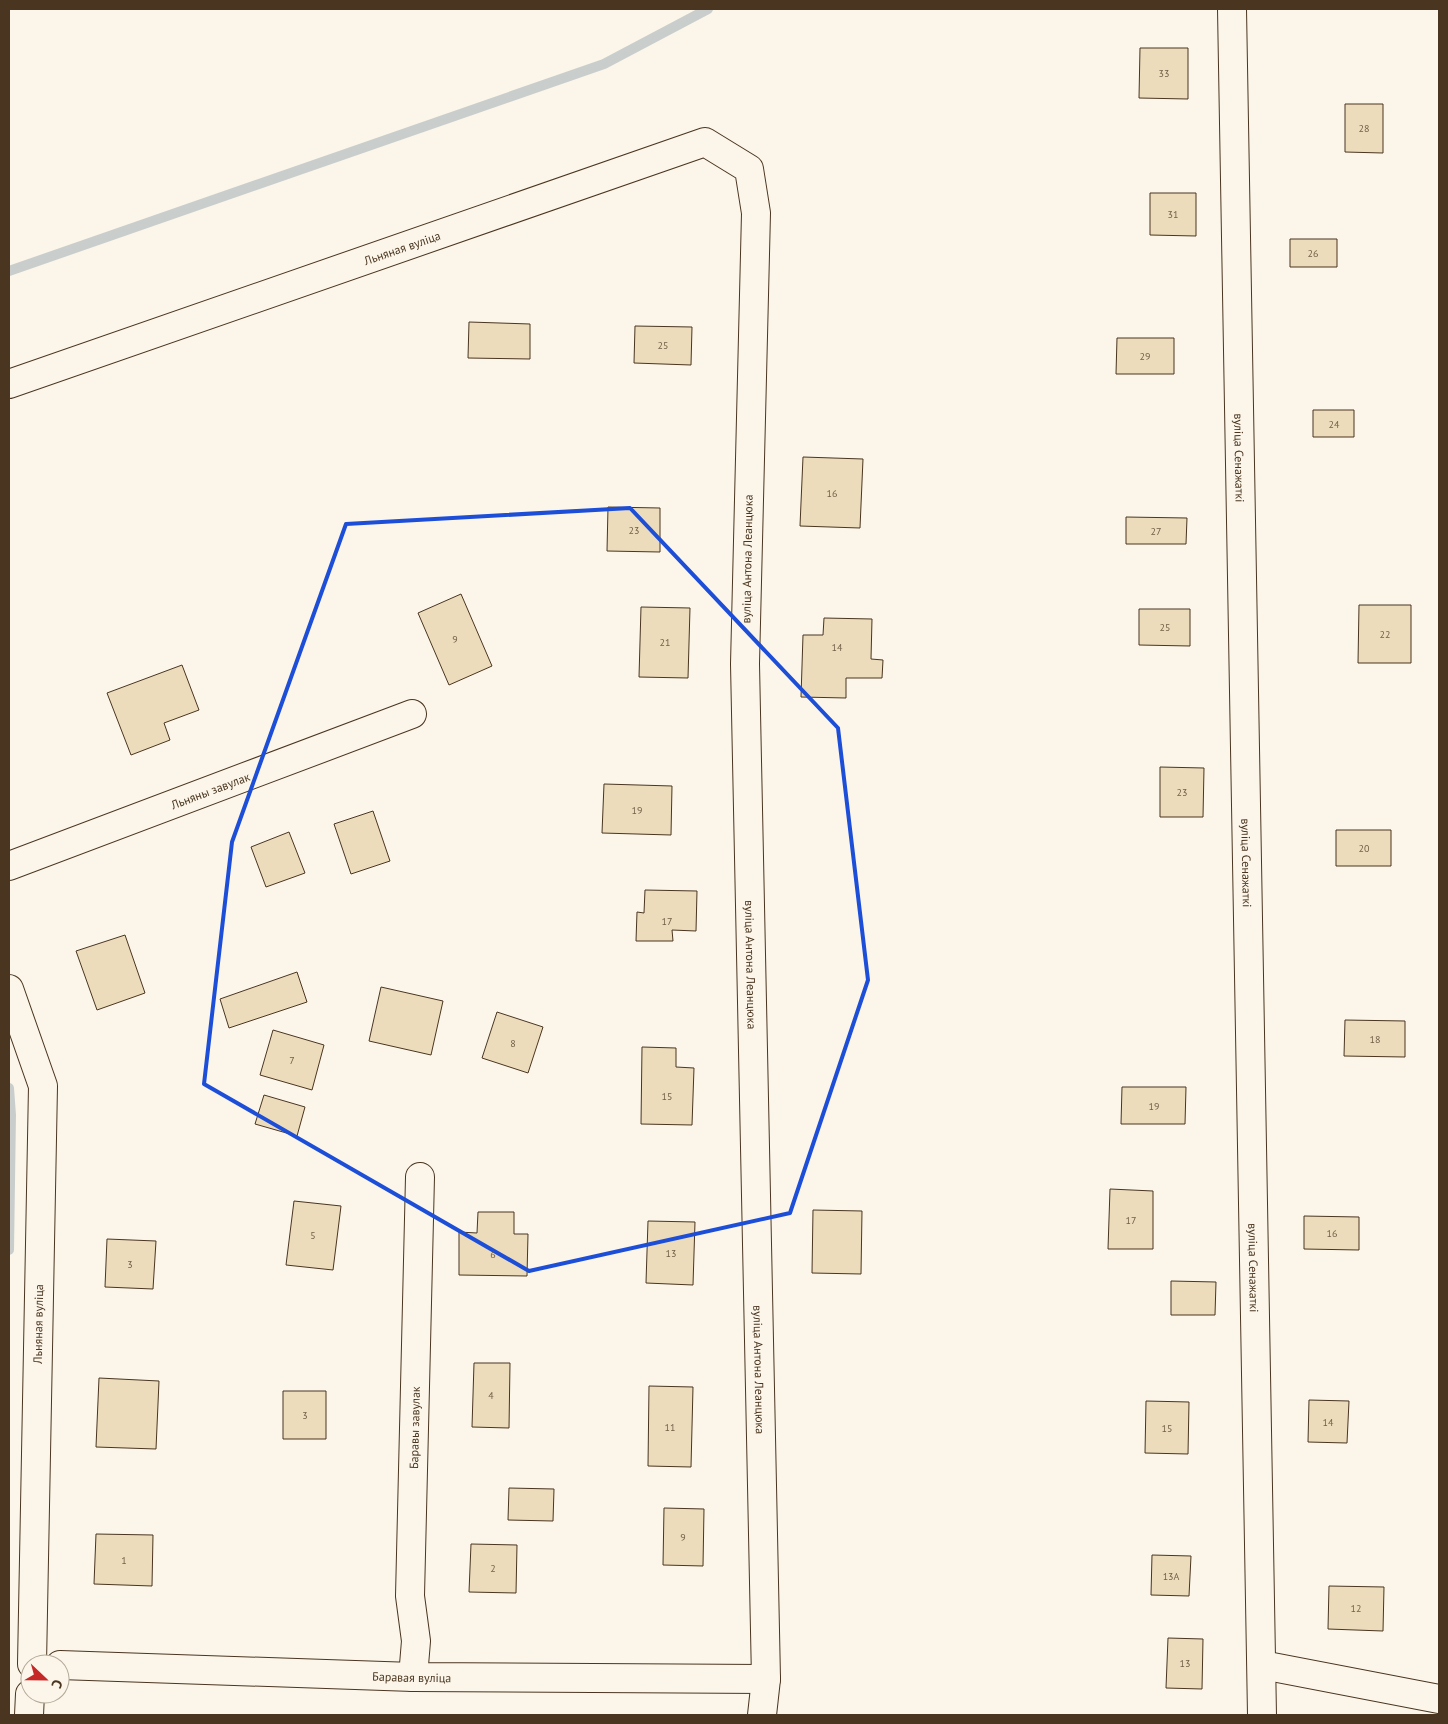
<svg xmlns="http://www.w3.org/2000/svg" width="1448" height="1724" font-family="'PT Sans',sans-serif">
<rect width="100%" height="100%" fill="#fbf6e9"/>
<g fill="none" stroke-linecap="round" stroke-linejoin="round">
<path stroke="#c9cecd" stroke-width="10" d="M9 271 604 64 708 9
M9 1088 11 1115 9 1250"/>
</g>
<path fill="#ecdcbc" stroke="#4a3520" d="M1140 48H1188V99L1139 98Z
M1345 104H1383V153L1345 152Z
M1150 193H1196V236L1150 235Z
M1290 239H1337V267H1290Z
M469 322 530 324V359L468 358Z
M635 326 692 327 691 365 634 363Z
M1117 338H1174V374H1116Z
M1313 410H1354V437H1313Z
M803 457 863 459 860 528 800 526Z
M608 507 660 508V552L607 551Z
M1126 517 1187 518 1186 544H1126Z
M461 594 492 666 449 685 418 613Z
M1359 605H1411V663H1358Z
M641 607 690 608 688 678 639 677Z
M1139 609H1190V646L1139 645Z
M824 618 872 619 871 659 883 660 882 678H846V698L801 697 803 635H823Z
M182 665 199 710 164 723 170 740 131 755 107 693Z
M1160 767 1204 768 1203 817H1160Z
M604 784 672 786 671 835 602 833Z
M373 811 390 861 351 874 334 824Z
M1336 830H1391V866H1336Z
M289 832 305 873 266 887 251 847Z
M645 890 697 891 696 931 672 930 673 941H636L637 912 644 913Z
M125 935 145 993 97 1010 76 951Z
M297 972 307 1002 229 1028 220 999Z
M381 987 443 1001 431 1055 369 1041Z
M497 1012 543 1027 528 1073 482 1058Z
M1345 1020 1405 1021V1057L1344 1056Z
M273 1030 324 1045 312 1090 260 1075Z
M642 1047 676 1048V1067L694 1068 692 1125 641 1124Z
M1122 1087H1186L1185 1124H1121Z
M264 1095 305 1107 297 1136 255 1124Z
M1110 1189 1153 1191V1249H1108Z
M294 1201 341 1206 333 1270 286 1265Z
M813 1210 862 1211 861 1274 812 1273Z
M478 1212H514V1234H528L527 1276 459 1275V1232L477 1233Z
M1304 1216 1359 1217V1250L1304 1249Z
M648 1221 695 1222 693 1285 646 1283Z
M107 1239 156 1241 153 1289 105 1287Z
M1171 1281 1216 1282 1215 1315H1171Z
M474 1363H510L509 1428 472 1427Z
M99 1378 159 1381 156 1449 96 1447Z
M649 1386 693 1387 691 1467 648 1466Z
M283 1391H326V1439H283Z
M1309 1400 1349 1401 1347 1443 1308 1442Z
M1146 1401 1189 1402 1188 1454 1145 1453Z
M509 1488 554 1489 553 1521 508 1520Z
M664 1508 704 1509 703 1566 663 1565Z
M96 1534 153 1535 152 1586 94 1584Z
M471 1544 517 1545 516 1593 469 1592Z
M1152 1555 1191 1556 1189 1596 1151 1595Z
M1329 1586 1384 1587 1383 1631 1328 1629Z
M1168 1638 1203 1639 1202 1689 1166 1688Z"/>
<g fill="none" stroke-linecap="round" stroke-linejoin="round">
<g stroke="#4a3520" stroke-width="30">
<g id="minor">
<path id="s1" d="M1232 9 1262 1715"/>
<path id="s2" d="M9 384 705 142 749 169 756 213 745 664 766 1679 762 1715"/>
<path id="s3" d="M9 866 412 714"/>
<path d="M9 989 43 1086 32 1664"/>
<path id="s4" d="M60 1665 413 1677 766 1679"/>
<path d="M1262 1665 1439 1699"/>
<path id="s5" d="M413 1677 416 1641 410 1596 420 1177"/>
<path d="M29 1715 30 1694"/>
</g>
</g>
<use href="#minor" stroke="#fbf6e9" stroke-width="28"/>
</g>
<path fill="none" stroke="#1d4ed8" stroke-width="4" stroke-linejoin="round" d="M630 508 838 728 868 980 790 1213 529 1271 204 1084 232 842 346 524Z"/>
<g text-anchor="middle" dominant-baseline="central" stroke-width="4" stroke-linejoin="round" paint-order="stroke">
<g font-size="10" fill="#725f47">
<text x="1164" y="73">33</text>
<text x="1364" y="128">28</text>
<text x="1173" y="214">31</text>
<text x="1313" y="253">26</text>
<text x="663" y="345">25</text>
<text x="1145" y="356">29</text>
<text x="1334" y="424">24</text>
<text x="832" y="493">16</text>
<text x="634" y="530">23</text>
<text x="1156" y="531">27</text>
<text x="1165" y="627">25</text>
<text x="1385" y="634">22</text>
<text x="455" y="639">9</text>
<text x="665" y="642">21</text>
<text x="837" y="647">14</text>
<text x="1182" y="792">23</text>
<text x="637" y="810">19</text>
<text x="1364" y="848">20</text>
<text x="667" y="921">17</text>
<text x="1375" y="1039">18</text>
<text x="513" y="1043">8</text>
<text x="292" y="1060">7</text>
<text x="667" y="1096">15</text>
<text x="1154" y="1106">19</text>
<text x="1131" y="1220">17</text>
<text x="1332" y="1233">16</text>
<text x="313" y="1235">5</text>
<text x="671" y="1253">13</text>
<text x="493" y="1254">6</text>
<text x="130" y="1264">3</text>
<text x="491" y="1395">4</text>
<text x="305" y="1415">3</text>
<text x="1328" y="1422">14</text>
<text x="670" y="1427">11</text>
<text x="1167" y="1428">15</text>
<text x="683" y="1537">9</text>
<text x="124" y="1560">1</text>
<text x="493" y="1568">2</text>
<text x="1171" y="1576">13А</text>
<text x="1356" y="1608">12</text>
<text x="1185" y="1663">13</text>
</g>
<g font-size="12" fill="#4a3520" stroke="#fbf6e9">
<text stroke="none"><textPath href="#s2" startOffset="416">Льняная вуліца</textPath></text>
<text stroke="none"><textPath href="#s1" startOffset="449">вуліца Сенажаткі</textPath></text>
<text transform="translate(747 559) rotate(-89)">вуліца Антона Леанцюка</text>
<text stroke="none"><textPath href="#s3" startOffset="215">Льняны завулак</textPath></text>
<text stroke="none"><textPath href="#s1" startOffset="854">вуліца Сенажаткі</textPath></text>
<text stroke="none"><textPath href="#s2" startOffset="1585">вуліца Антона Леанцюка</textPath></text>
<text stroke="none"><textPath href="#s1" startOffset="1259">вуліца Сенажаткі</textPath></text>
<text transform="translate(38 1324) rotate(-89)">Льняная вуліца</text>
<text stroke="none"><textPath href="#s2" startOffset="1990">вуліца Антона Леанцюка</textPath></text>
<text stroke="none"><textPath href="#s5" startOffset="250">Баравы завулак</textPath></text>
<text stroke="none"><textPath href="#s4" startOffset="352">Баравая вуліца</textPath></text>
</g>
</g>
<rect width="1448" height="1724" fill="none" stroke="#4a3520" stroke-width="20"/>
<g transform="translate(45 1679) rotate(112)"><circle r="24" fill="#fbf6e9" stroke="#b4a999"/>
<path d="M0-4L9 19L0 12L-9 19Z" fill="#c62828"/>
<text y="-8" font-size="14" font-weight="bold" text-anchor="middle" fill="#4a3520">С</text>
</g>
</svg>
